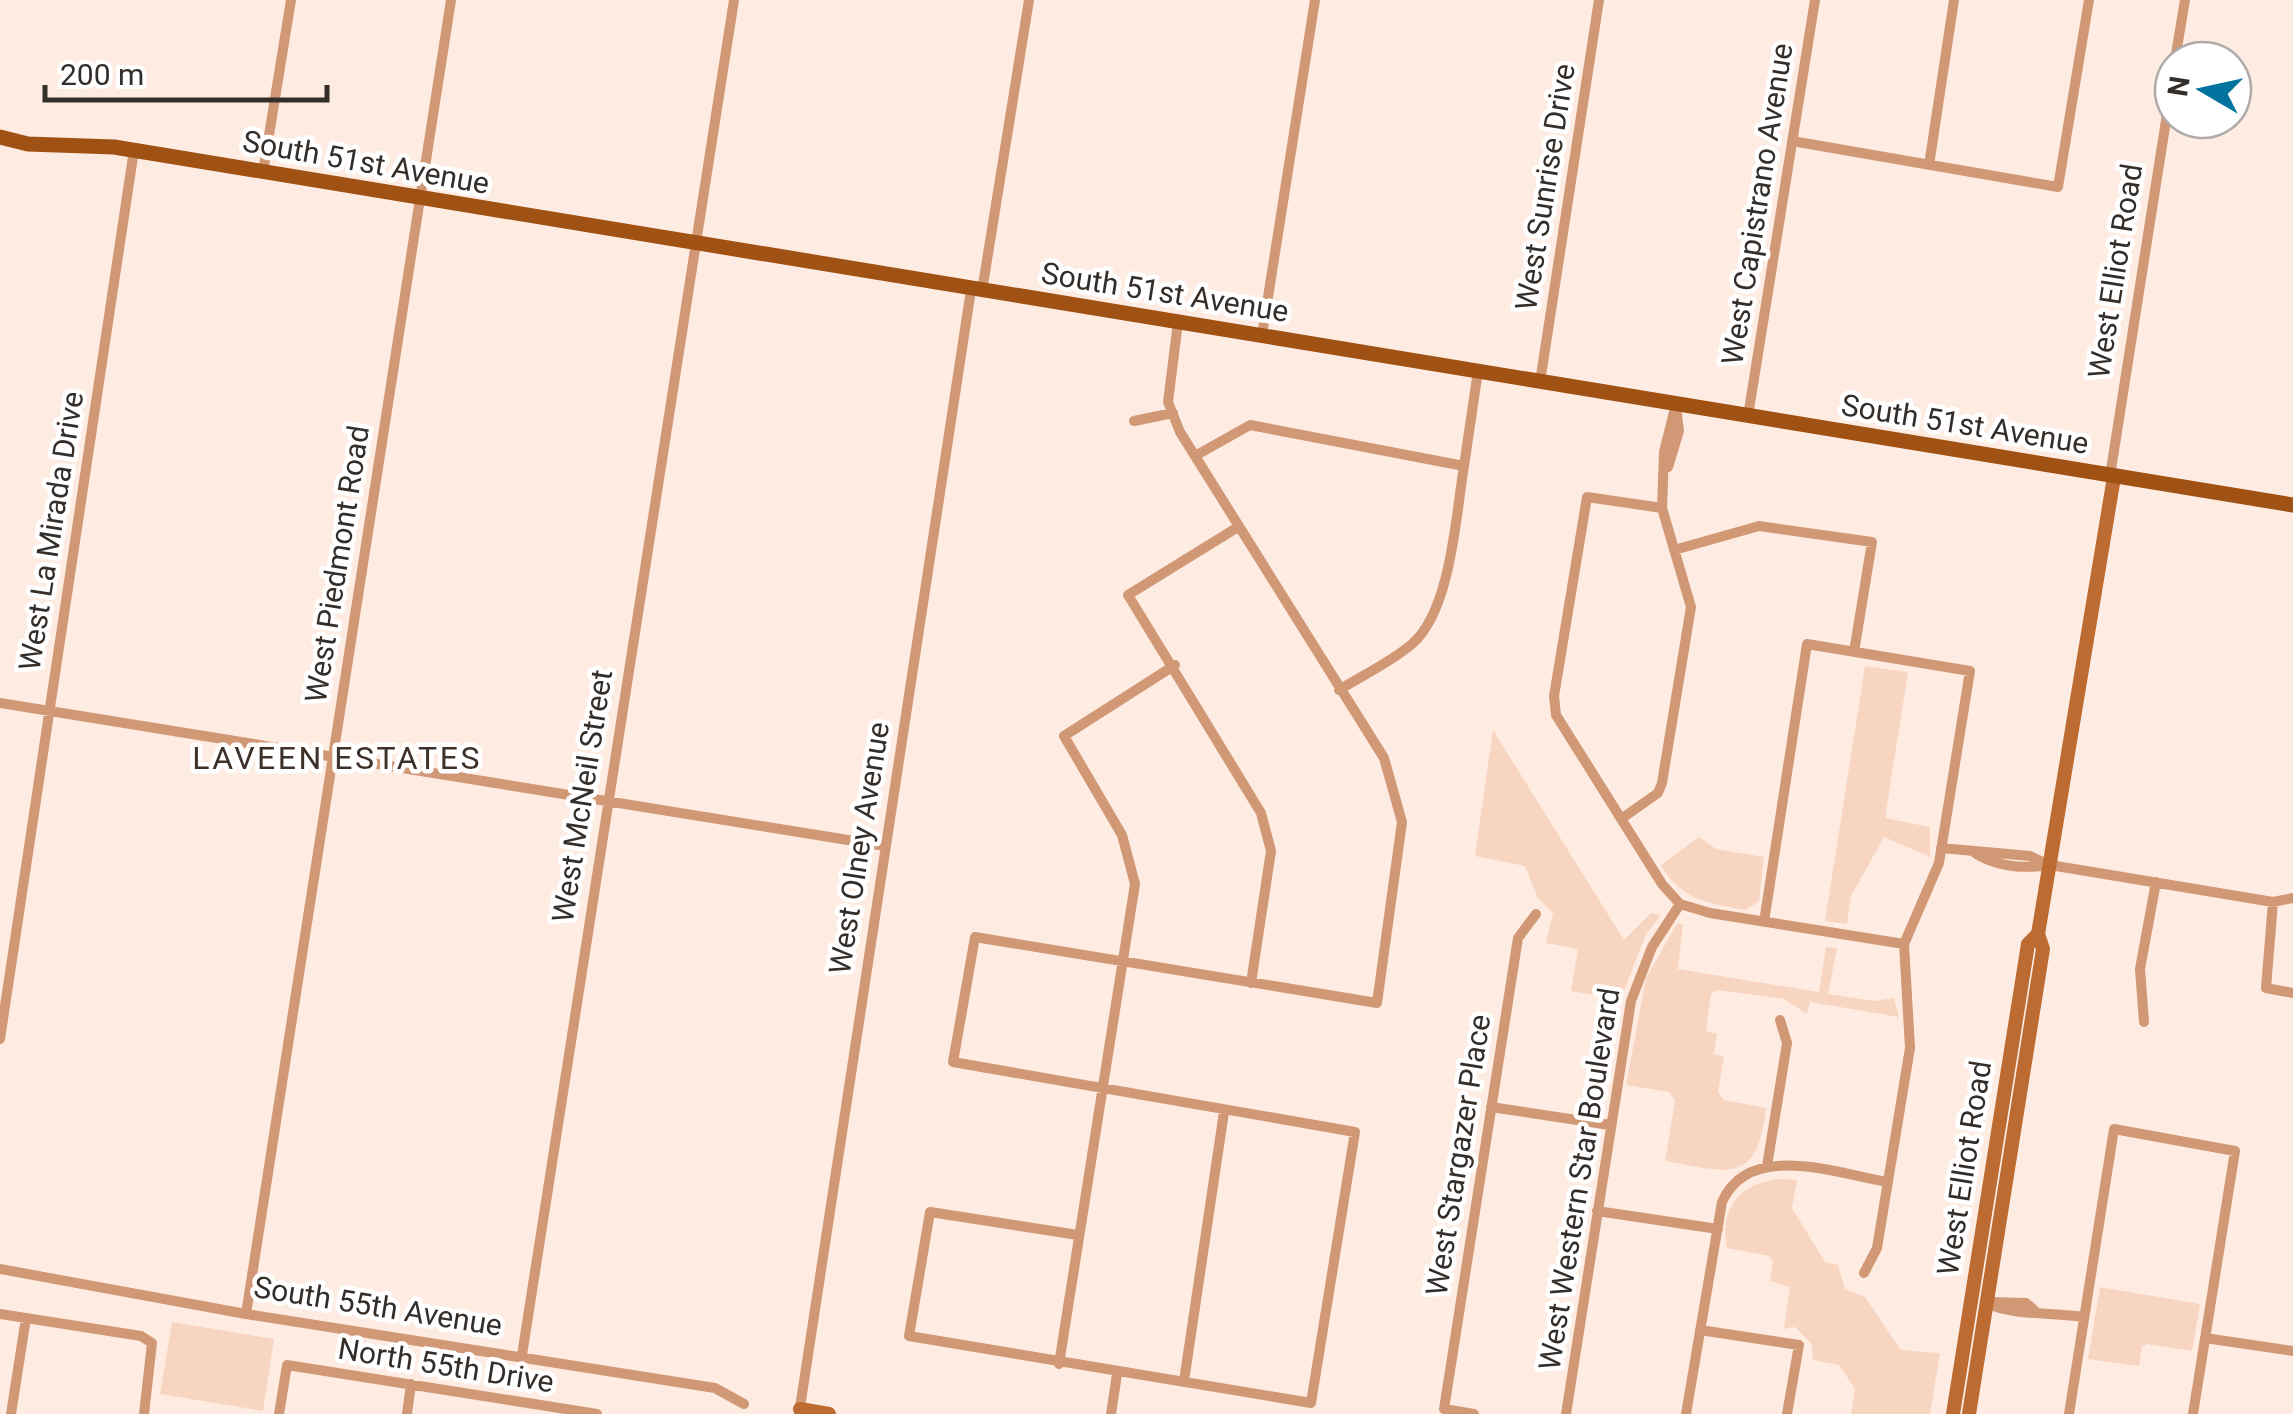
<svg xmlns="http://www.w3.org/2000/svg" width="2293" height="1414" font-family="Roboto,sans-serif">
<rect width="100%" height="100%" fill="#feece2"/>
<path fill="#f8d5c1" d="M1865 666 1908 672 1885 818 1930 827V857L1884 837 1851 896 1847 924 1825 921Z
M1493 730 1624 940 1651 913 1661 915 1646 934 1621 999 1571 991 1578 949 1546 943 1553 913 1538 898 1525 866 1475 856Z
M1699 837 1716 849 1764 857 1759 901 1746 910C1709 904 1681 900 1661 865Z
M1677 924H1683L1678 969 1819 992 1826 947 1837 948 1828 994 1875 1001 1894 998 1899 1017 1810 1002 1807 1014 1784 999 1718 990 1711 994 1706 1031 1717 1034 1714 1054 1724 1056 1718 1092 1724 1100 1766 1108C1757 1186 1729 1172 1665 1161L1675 1101 1669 1092 1626 1085 1646 978Z
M1797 1180 1792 1208 1825 1262 1838 1265 1845 1289 1865 1297 1901 1350 1940 1353 1930 1414H1851L1855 1389 1839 1365 1813 1360 1812 1344 1795 1327 1784 1329 1790 1287 1770 1281 1773 1262 1769 1256 1727 1248C1717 1200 1752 1174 1797 1180Z
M2100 1287 2200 1304 2192 1351 2147 1344 2142 1347 2139 1366 2088 1359Z
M172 1322 274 1339 263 1411 160 1394Z"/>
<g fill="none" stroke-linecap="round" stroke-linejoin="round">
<path stroke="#d19876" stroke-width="10" d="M2175 60 2185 0
M1792 141 2058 187 2089 0
M1929 165 1954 0
M263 172 291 0
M982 291 1029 0
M1262 335 1315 0
M1540 382 1599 0
M1748 416 1815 0
M1134 421 1173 413
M1195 456 1250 425 1464 466C1456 514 1451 611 1412 644 1391 662 1363 675 1339 690
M1464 466 1478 371
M1668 467 1679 431 1676 407
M2110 476 2173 76
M1662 508 1587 497 1554 696 1556 715 1662 884 1680 904 1710 913 1904 944
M1238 527 1128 595 1261 813 1271 851 1251 983
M1674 550 1759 526 1872 542 1854 652
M0 703 885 846
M1621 819 1658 793 1662 783 1691 607 1662 508 1664 452 1676 404
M1941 848 2030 856 2049 865
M1975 853C1997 867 2024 869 2050 865L2273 902 2293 898
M2273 902 2266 988 2293 993
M1764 922 1807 644 1970 671 1939 863 1904 944 1910 1048 1877 1248 1864 1273
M2144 1022 2140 969 2156 882
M0 1039 134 150
M1491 1107 1610 1125
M1767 1166 1787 1043 1780 1020
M1597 1211 1718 1229
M1078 1235 930 1212 909 1336 1311 1403 1355 1132 953 1062 975 937 1377 1003 1402 822 1384 758 1180 432 1168 402 1178 322
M0 1269 246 1314 715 1388 744 1404
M1988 1302 2026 1303 2034 1310
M1986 1303C2013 1316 2053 1312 2084 1317
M0 1314 141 1336 152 1343 144 1414
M246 1314 451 0
M1700 1330 1799 1345 1787 1414
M2205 1338 2293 1351
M522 1355 734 0
M1059 1364 1135 884 1122 835 1064 736 1175 665
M1184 1381 1224 1112
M11 1414 26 1318
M279 1414 287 1365 597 1414
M407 1414 411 1384
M799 1414 971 290
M1111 1414 1117 1374
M1474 1414 1444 1409 1518 938 1536 914
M1566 1414 1631 1001 1652 947 1680 904
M1686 1414 1722 1202C1749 1140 1838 1174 1888 1182
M2069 1414 2114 1129 2235 1151 2193 1414"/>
<path stroke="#bc6b33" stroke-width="14" d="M800 1409 829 1414
M1953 1414 2028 944 2038 934
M1969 1414 2043 949 2038 934 2114 477"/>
<path stroke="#a05114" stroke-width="15" d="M0 137 28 144 114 147 2293 505"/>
</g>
<g text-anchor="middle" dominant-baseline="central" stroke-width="9" stroke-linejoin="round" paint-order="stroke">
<g font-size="30" fill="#342e2a" stroke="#fff">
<text transform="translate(366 162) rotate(10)">South 51st Avenue</text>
<text transform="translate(1545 187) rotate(-81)">West Sunrise Drive</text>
<text transform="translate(1757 204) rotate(-81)">West Capistrano Avenue</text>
<text transform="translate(2115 271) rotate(-81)">West Elliot Road</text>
<text transform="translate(1165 292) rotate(9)">South 51st Avenue</text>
<text transform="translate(1965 424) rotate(9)">South 51st Avenue</text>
<text transform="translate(51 531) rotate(-81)">West La Mirada Drive</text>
<text transform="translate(337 564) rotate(-81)">West Piedmont Road</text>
<text transform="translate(582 796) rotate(-81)">West McNeil Street</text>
<text transform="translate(859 848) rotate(-81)">West Olney Avenue</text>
<text transform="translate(1458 1155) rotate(-81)">West Stargazer Place</text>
<text transform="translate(1964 1168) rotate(-81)">West Elliot Road</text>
<text transform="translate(1579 1179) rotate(-81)">West Western Star Boulevard</text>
<text transform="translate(378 1306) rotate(9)">South 55th Avenue</text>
<text transform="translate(446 1365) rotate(9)">North 55th Drive</text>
</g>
<g font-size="32" letter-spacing="2.5" fill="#3e312a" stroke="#fff">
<text x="337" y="758">LAVEEN ESTATES</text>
</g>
</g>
<g transform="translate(2203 90) rotate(279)"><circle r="48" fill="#ffffff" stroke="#aeabaa" stroke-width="2.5"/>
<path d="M0-8L18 38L0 25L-18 38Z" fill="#00749e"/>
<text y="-15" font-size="28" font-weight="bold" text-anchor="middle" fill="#342e2a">N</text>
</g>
<path d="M45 85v15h282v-15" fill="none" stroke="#342e2a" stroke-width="5"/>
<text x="60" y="85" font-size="30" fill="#342e2a" stroke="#ffffff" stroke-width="8" paint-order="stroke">200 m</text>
</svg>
